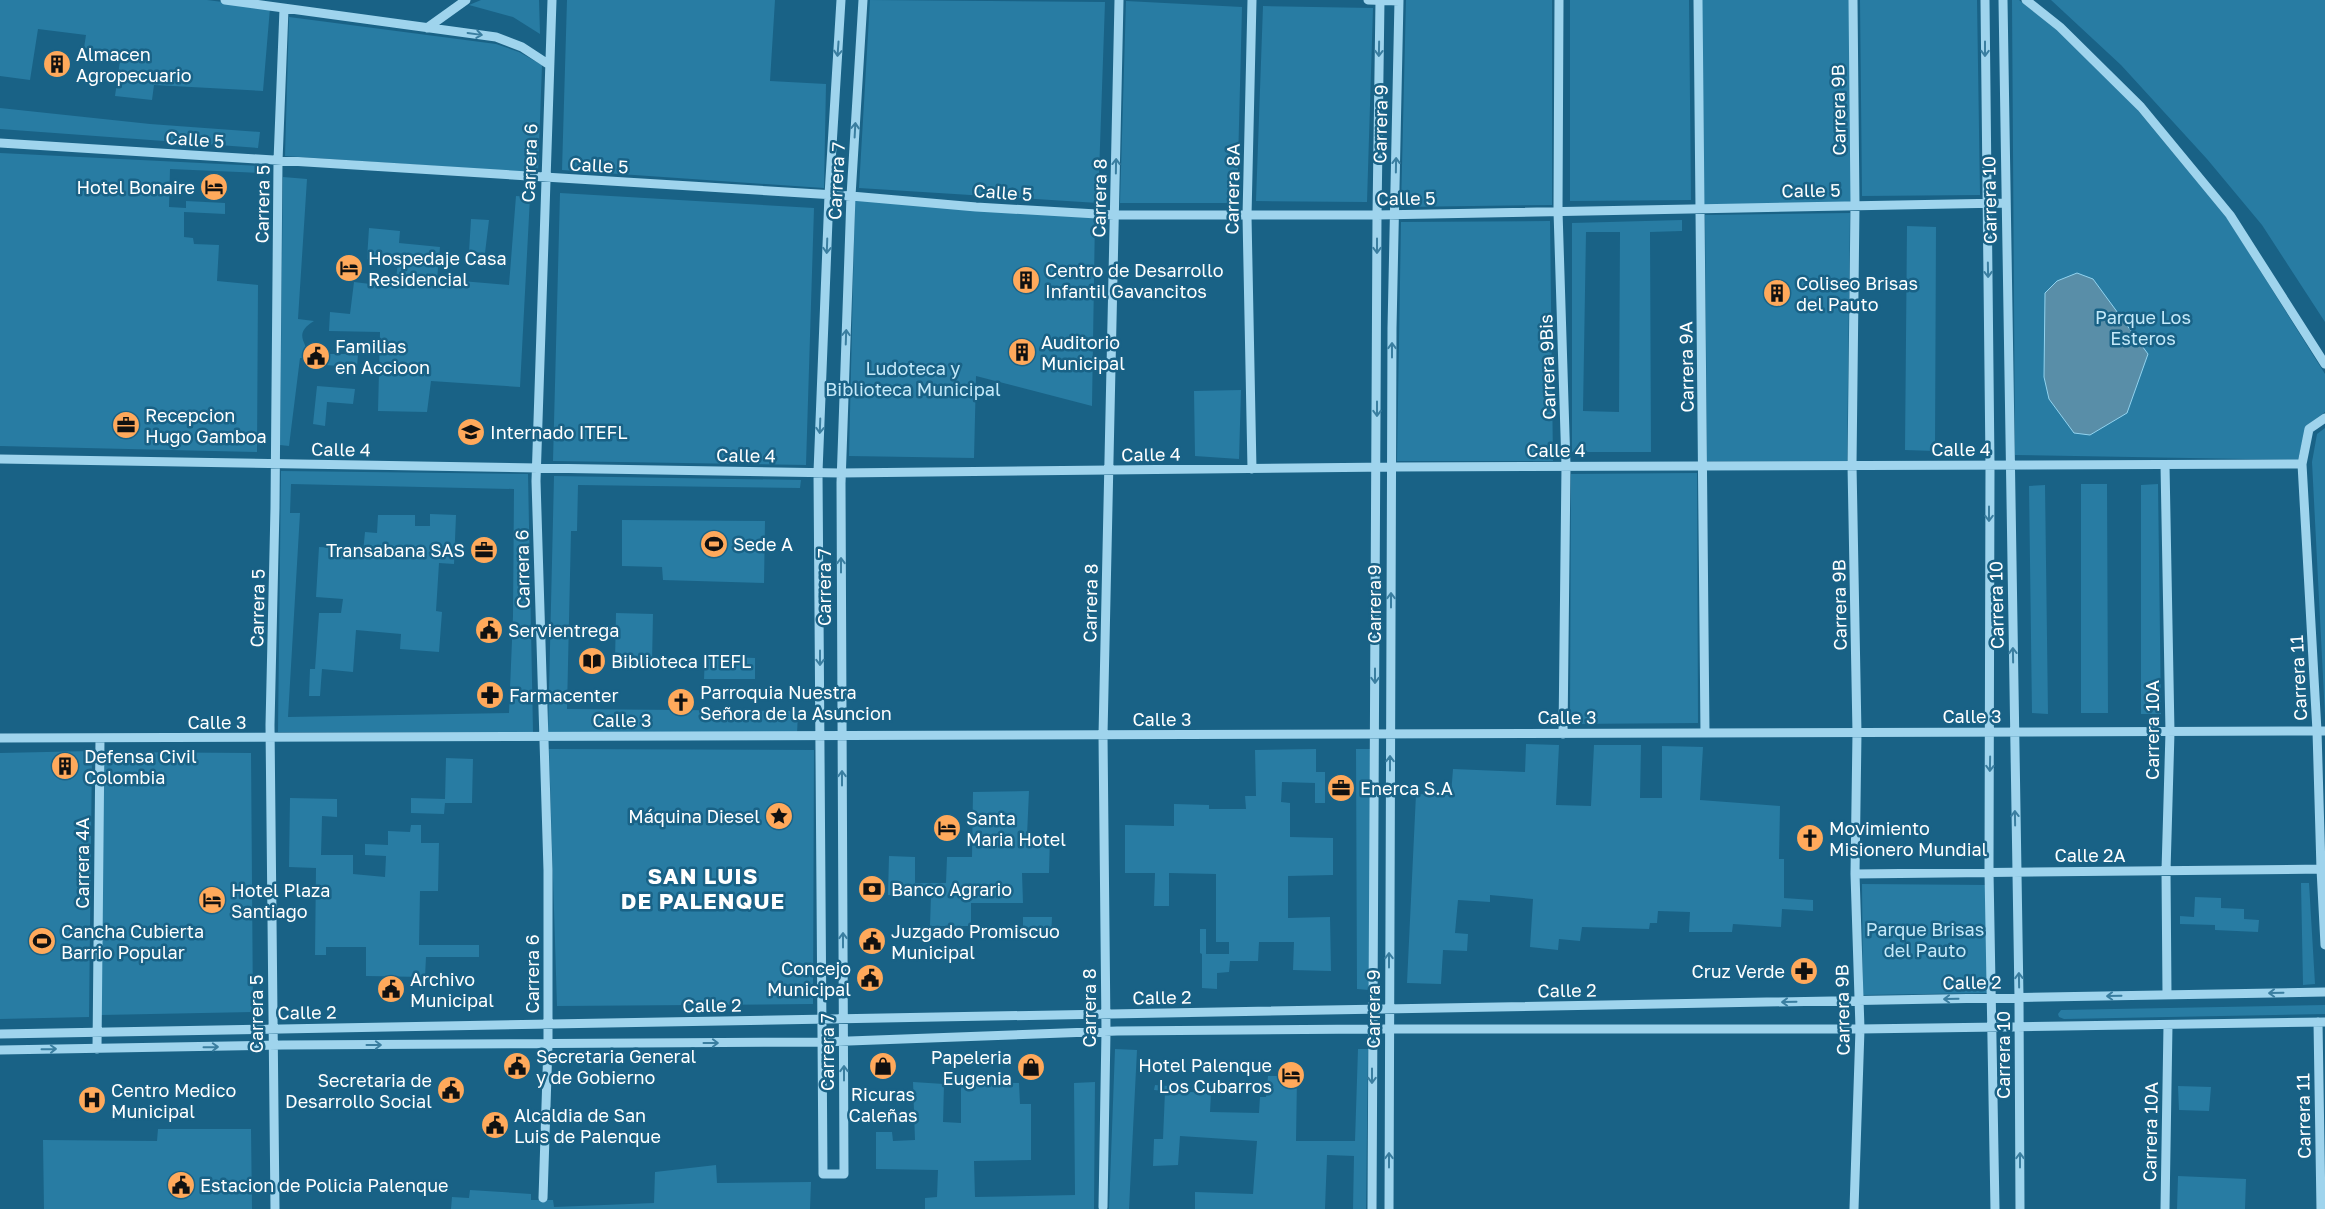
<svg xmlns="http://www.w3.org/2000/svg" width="2325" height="1209" font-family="'Golos Text',sans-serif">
<rect width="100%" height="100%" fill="#196286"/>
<path fill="#287ca3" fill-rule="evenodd" d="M0 0H207L270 8 263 91 154 85 152 100 115 96 121 54 84 48 86 35 38 29 30 80 0 76Z
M481 0H539L540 34 513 17 469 5Z
M567 0H775L770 81 826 84 824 188 562 170Z
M870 0 1105 2 1098 203 859 188Z
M1406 0H1552V205L1401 207Z
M1570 0H1689L1691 200 1570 201Z
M1702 0H1850L1852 203 1704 205Z
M1860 0H1977L1980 195 1862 196Z
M2012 0H2019L2057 30 2136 108 2227 218 2325 374V412L2306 426 2298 460 2015 455Z
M2051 0H2325V322L2262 225 2207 159 2121 65Z
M1126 1 1242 7 1237 203H1120Z
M1263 6 1373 8 1367 202 1256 201Z
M289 17 496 44 519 52 542 65 538 173 285 156Z
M0 108 150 124 260 132 258 148 0 129Z
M0 153 260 166V173L170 169 169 207 186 208V201L225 203V214L184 212V237L193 238 194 244 219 245 217 281 258 285 257 452 0 446Z
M283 177 307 179 298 319 314 321C291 335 309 343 308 358H300L289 446 280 445Z
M560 193 814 208 806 465 553 461Z
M516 196 530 197 520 387 431 381 427 412 378 411 380 332 329 331 330 312 350 314 354 282 395 287 398 262 367 259 369 228 400 231 399 243 440 247 437 279 509 285Z
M855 199 1095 217 1092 406 976 376 974 458 849 456Z
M1850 213 1847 461H1707L1705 215Z
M471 219 489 220 485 253 469 252Z
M1682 220V231L1650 232 1651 452H1572V223ZM1586 232H1620L1619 412 1583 411Z
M1550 221 1553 461H1397L1401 222Z
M1907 226 1936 227 1935 451 1905 450Z
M324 354H358L357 367 324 365Z
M317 386 355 389 353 404 327 402 325 426 313 424Z
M1241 390 1239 459 1195 456 1194 391Z
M2325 428V716L2312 462 2317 434Z
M281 471 528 474 533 732H278ZM291 484 514 489 513 616 509 713 288 717 300 513H290Z
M1697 473 1698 723 1570 724 1571 474Z
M554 476 801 480 800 488 578 485 577 531H571L567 709 798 711 797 735 548 733Z
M2081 484H2107L2108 713H2081Z
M2158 484 2161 714H2141V485Z
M2045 485 2048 714 2032 713 2029 486Z
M430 514 456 515 454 564 439 563 436 611 442 612 439 652 400 649 401 634 356 630 353 672 322 669 320 696H309L310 669H315L319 613H341L343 599 316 597 319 547 340 548V552L363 553 365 532 377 533 378 515H415V526H430Z
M622 520 765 521 764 583 663 580 662 567 622 566Z
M616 613 653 614 652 663 615 661Z
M705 656 755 658V679H704Z
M1526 744 1559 745 1556 805 1591 806 1594 745H1641L1640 798H1662V746L1703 747 1700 800 1780 806 1779 859H1784V898L1813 900V911L1782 909 1781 927 1733 924 1732 932H1689L1690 912 1658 911 1657 923H1650L1649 929 1582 927 1580 941 1559 939 1558 950 1530 947 1533 899 1490 895V902L1458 900 1455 933 1468 934 1467 951 1443 950 1441 984 1407 983 1416 794 1451 795 1453 769 1525 772Z
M549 749 814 750 813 1004 557 1006Z
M1316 749V772H1325V803H1315V783L1282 782 1281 802 1290 803V837L1333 838V875L1288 876V918L1330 917 1331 971 1293 970 1294 942H1259L1258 961H1230L1229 972 1217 973V989L1202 988V954L1200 953V929H1206V954H1229V942H1216V874L1169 873V906H1154L1155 873H1125V825L1174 826V804L1209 805V809H1246L1245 796H1256L1255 750Z
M1356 749H1371L1369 990 1357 989Z
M92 751 89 1017 0 1019V753Z
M103 752 251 753 253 1012 101 1015Z
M446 758 473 759 472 803H445L444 814 411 813V798L445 799Z
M1029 791 1027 836H1050L1049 873H1022L1023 903H971V926H930L931 895H888L889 856 915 857V883H946L947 857H972L973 792Z
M290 798 337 799V817L322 816 321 855H353V874L385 877 386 856 365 855V844L388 845V831L410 832 411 825H421V843H439L438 891H420L419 945H479V957H426L425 977 366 976V947H326V955H315L316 868 289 867Z
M2301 883H2309L2315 984 2303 985Z
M1862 884 1988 885V993L1863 995Z
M2195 897 2221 898V908L2244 909V919L2259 920 2258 932 2215 930V925L2180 924V916L2194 917Z
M1023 917H1052L1051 938 1023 939Z
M2325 1005V1014L2064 1019 2059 1017 2058 1014 2061 1010Z
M1115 1049 1137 1050 1129 1209H1109Z
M1358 1049H1368L1366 1209H1353L1354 1156 1327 1155 1325 1209H1195V1192L1253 1194 1257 1141 1180 1136 1178 1165 1153 1166 1154 1139H1163L1165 1091 1154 1090 1155 1085 1169 1086 1170 1091 1211 1093 1210 1112 1259 1113 1260 1097H1266L1268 1076H1297L1296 1141H1355Z
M913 1082 944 1084 943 1122 961 1123V1082L1019 1083 1020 1104H1031V1160L974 1161 975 1197 1075 1195 1074 1083 1095 1082 1094 1209H925V1198L937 1197 938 1170 876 1169V1132H892L893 1141 915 1140Z
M2178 1086 2211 1087 2209 1111 2179 1110Z
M158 1129H251L252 1209H44L43 1140 157 1141Z
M716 1165 717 1183 811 1182 810 1209H451L452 1197 469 1198 470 1190 531 1194V1200H553L554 1207 654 1203 655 1172Z
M2178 1176 2246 1179 2245 1209H2177Z"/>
<path fill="#598ea8" stroke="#92d3ef" d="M2077 273 2093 279 2148 354 2127 413 2090 435 2074 433 2049 399 2044 377 2045 293 2057 281Z"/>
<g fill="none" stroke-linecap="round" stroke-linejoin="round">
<path stroke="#9fd4ed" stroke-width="9" d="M225 0 496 37 522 47 548 64
M841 0 829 195 818 472 823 1174H844L841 483 851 196 863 0
M1368 0 1399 1
M1559 0 1558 211 1566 466 1563 734
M1698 0 1705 733
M1853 0 1855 205 1852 465 1857 733 1855 874 1860 1029 1854 1209
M1985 0 1990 465 1989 872 1995 1209
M2003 0 2019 998 2020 1209
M2026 0 2060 27 2141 107 2230 215 2325 364
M427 28 466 0
M0 143 851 196 976 207 1114 215H1377L2005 203
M2325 418 2309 429 2302 464 2317 731 2321 869 2325 945
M0 459 841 473 1392 467 2302 464
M2165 465 2170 732 2166 871 2167 995
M1252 469 1247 216 1252 0
M0 738 2325 731
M1855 874 2325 869
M2318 1022 2321 1209
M0 1034 2325 992
M97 1049 100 738
M0 1050 283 1045 822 1042 1117 1031 1372 1029H1860L2325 1022
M543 1198 548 1044V870L536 481 552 0
M1103 1207 1106 1031 1103 735 1119 0
M275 1209 270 725 275 508 278 161 284 9
M1372 1209 1377 215 1380 0
M1389 1209 1392 328 1399 0
M2165 1209 2168 1025"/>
</g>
<defs><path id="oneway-shaft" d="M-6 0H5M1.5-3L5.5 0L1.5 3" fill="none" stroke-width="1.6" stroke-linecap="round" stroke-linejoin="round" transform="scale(1.25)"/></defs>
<g stroke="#3a7ea0">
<use href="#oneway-shaft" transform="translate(475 34) rotate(8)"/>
<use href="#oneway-shaft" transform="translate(838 49) rotate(94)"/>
<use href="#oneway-shaft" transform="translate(1379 49) rotate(91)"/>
<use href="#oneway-shaft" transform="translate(1985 49) rotate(90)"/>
<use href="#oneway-shaft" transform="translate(855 130) rotate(-87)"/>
<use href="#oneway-shaft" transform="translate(1396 165) rotate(-89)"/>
<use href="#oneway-shaft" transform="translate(1116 166) rotate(-89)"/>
<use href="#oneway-shaft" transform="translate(827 246) rotate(92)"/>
<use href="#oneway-shaft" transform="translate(1377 246) rotate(90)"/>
<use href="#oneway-shaft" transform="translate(1988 270) rotate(89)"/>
<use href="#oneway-shaft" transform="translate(846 337) rotate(-88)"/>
<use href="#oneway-shaft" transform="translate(1392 350) rotate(-90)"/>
<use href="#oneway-shaft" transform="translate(1377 409) rotate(90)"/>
<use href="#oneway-shaft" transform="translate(820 426) rotate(92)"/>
<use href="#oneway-shaft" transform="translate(1989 514) rotate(90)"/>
<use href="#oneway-shaft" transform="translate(841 565) rotate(-90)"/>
<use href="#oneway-shaft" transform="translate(1391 600) rotate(-90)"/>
<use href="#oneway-shaft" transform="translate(2013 655) rotate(-91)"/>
<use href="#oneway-shaft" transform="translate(820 658) rotate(90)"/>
<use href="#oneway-shaft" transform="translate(1375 676) rotate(90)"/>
<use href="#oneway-shaft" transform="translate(1390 763) rotate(-90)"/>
<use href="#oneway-shaft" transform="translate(1990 764) rotate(91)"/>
<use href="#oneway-shaft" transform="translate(842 778) rotate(-90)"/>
<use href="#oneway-shaft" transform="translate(2015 818) rotate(-91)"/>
<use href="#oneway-shaft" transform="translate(843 940) rotate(-90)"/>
<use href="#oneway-shaft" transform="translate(1389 960) rotate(-90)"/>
<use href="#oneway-shaft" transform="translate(2019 980) rotate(-91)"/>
<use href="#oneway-shaft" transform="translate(2276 993) rotate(179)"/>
<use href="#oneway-shaft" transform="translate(2114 996) rotate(179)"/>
<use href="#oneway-shaft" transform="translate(1951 999) rotate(179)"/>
<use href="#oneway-shaft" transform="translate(1789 1002) rotate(179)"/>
<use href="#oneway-shaft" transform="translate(711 1043)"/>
<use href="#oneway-shaft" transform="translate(374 1045)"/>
<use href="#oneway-shaft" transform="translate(211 1047) rotate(-1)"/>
<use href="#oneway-shaft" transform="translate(49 1049) rotate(-1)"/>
<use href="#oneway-shaft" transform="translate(844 1073) rotate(-90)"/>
<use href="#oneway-shaft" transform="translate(1372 1076) rotate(90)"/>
<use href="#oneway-shaft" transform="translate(1389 1160) rotate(-90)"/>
<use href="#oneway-shaft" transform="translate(2020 1160) rotate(-90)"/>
</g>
<defs>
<g id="building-disc" transform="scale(1.4375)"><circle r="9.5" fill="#ffa95b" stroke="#196286"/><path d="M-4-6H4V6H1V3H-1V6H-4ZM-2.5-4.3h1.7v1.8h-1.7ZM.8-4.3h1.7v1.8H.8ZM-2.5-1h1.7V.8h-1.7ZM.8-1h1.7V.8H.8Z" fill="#111"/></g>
<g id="hotel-disc" transform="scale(1.4375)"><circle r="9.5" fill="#ffa95b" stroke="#196286"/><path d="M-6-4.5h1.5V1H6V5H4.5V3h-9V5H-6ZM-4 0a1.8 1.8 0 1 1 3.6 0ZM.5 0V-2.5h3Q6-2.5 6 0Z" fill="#111"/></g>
<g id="civic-disc" transform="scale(1.4375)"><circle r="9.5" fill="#ffa95b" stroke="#196286"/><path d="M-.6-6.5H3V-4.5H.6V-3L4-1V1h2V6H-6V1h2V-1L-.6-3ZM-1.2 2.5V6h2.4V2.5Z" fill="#111"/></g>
<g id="office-disc" transform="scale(1.4375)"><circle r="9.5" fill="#ffa95b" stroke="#196286"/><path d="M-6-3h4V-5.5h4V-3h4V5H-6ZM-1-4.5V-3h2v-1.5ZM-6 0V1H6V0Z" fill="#111"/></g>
<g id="school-disc" transform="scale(1.4375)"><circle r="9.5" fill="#ffa95b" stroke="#196286"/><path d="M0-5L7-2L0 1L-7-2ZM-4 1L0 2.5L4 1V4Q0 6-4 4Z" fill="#111"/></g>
<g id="stadium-disc" transform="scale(1.4375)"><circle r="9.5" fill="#ffa95b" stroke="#196286"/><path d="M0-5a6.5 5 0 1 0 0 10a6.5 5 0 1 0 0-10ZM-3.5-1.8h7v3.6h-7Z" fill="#111"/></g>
<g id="library-disc" transform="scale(1.4375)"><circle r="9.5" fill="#ffa95b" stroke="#196286"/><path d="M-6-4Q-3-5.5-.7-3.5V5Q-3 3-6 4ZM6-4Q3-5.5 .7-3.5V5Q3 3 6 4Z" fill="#111"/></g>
<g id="pharmacy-disc" transform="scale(1.4375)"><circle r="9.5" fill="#ffa95b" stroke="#196286"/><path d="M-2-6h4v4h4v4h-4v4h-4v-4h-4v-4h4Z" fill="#111"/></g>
<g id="church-disc" transform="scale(1.4375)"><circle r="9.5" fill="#ffa95b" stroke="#196286"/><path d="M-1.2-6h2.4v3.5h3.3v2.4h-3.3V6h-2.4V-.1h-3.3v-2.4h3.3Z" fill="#111"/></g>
<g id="sight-disc" transform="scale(1.4375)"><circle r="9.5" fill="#ffa95b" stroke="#196286"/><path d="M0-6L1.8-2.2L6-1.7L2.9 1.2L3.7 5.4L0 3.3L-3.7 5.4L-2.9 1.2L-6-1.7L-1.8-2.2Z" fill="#111"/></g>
<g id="bank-disc" transform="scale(1.4375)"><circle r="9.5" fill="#ffa95b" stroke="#196286"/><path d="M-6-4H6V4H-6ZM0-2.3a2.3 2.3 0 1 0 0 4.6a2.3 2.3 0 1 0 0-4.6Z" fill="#111"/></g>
<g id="shop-disc" transform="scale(1.4375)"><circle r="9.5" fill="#ffa95b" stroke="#196286"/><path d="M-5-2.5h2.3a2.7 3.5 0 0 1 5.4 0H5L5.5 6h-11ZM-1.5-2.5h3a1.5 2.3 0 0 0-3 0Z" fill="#111"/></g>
<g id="hospital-disc" transform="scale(1.4375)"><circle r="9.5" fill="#ffa95b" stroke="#196286"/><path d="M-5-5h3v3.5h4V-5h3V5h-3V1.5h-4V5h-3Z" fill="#111"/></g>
</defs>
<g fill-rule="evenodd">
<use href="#building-disc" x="57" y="64"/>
<use href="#hotel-disc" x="214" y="187"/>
<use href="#hotel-disc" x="349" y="268"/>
<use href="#building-disc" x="1026" y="280"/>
<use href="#building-disc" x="1777" y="293"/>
<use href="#building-disc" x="1022" y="352"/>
<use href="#civic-disc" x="316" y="356"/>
<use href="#office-disc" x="126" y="425"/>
<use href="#school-disc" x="471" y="432"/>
<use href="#stadium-disc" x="714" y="544"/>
<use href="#office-disc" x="484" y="550"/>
<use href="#civic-disc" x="489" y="630"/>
<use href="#library-disc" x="592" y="661"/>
<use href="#pharmacy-disc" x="490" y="695"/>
<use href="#church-disc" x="681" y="702"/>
<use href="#building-disc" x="65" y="766"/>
<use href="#office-disc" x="1341" y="788"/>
<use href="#sight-disc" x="779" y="816"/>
<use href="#hotel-disc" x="947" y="828"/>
<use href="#church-disc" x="1810" y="838"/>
<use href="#bank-disc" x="872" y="889"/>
<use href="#hotel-disc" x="212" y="900"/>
<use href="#stadium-disc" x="42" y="941"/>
<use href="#civic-disc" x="872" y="941"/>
<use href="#pharmacy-disc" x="1804" y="971"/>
<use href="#civic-disc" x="870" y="978"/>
<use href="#civic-disc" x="391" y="989"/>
<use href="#civic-disc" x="517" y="1066"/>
<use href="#shop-disc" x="883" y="1066"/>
<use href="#shop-disc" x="1031" y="1067"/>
<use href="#hotel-disc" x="1291" y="1075"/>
<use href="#civic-disc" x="451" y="1090"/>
<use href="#hospital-disc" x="92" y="1100"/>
<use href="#civic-disc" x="495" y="1125"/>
<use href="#civic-disc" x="181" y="1185"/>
</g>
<g text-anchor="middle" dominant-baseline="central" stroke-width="5" stroke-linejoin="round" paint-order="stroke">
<g font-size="18" fill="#fff" stroke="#196286" text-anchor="start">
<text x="76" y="54">Almacen<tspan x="76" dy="21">Agropecuario</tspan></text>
<text x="195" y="187" text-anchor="end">Hotel Bonaire</text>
<text x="368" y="258">Hospedaje Casa<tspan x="368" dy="21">Residencial</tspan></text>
<text x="1045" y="270">Centro de Desarrollo<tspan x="1045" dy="21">Infantil Gavancitos</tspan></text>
<text x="1796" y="283">Coliseo Brisas<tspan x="1796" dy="21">del Pauto</tspan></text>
<text x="1041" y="342">Auditorio<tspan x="1041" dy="21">Municipal</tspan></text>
<text x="335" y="346">Familias<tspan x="335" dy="21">en Accioon</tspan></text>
<text x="145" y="415">Recepcion<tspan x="145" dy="21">Hugo Gamboa</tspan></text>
<text x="490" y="432">Internado ITEFL</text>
<text x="733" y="544">Sede A</text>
<text x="465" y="550" text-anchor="end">Transabana SAS</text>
<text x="508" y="630">Servientrega</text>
<text x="611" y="661">Biblioteca ITEFL</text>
<text x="700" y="692">Parroquia Nuestra<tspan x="700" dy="21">Señora de la Asuncion</tspan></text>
<text x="509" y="695">Farmacenter</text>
<text x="84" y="756">Defensa Civil<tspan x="84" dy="21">Colombia</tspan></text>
<text x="1360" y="788">Enerca S.A</text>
<text x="760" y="816" text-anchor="end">Máquina Diesel</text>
<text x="966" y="818">Santa<tspan x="966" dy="21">Maria Hotel</tspan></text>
<text x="1829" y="828">Movimiento<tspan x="1829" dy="21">Misionero Mundial</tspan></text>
<text x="891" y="889">Banco Agrario</text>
<text x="231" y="890">Hotel Plaza<tspan x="231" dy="21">Santiago</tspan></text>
<text x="61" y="931">Cancha Cubierta<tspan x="61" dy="21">Barrio Popular</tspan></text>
<text x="891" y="931">Juzgado Promiscuo<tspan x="891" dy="21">Municipal</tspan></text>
<text x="851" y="968" text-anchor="end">Concejo<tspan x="851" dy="21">Municipal</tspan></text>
<text x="1785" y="971" text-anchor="end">Cruz Verde</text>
<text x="410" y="979">Archivo<tspan x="410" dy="21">Municipal</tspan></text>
<text x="536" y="1056">Secretaria General<tspan x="536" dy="21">y de Gobierno</tspan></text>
<text x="1012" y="1057" text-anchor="end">Papeleria<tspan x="1012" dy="21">Eugenia</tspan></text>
<text x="1272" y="1065" text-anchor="end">Hotel Palenque<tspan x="1272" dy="21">Los Cubarros</tspan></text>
<text x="432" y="1080" text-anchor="end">Secretaria de<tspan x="432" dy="21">Desarrollo Social</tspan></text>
<text x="111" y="1090">Centro Medico<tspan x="111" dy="21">Municipal</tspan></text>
<text x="883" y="1094" text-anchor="middle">Ricuras<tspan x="883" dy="21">Caleñas</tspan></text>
<text x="514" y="1115">Alcaldia de San<tspan x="514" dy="21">Luis de Palenque</tspan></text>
<text x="200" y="1185">Estacion de Policia Palenque</text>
</g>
<g font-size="18" fill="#fff" stroke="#196286">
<text transform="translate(1838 110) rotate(-91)">Carrera 9B</text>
<text transform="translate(1380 124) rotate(-89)">Carrera 9</text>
<text transform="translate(195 139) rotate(4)">Calle 5</text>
<text transform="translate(529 163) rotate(-88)">Carrera 6</text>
<text transform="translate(599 165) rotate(3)">Calle 5</text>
<text transform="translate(836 181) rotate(-87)">Carrera 7</text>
<text transform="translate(1232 189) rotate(-89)">Carrera 8A</text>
<text transform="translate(1811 190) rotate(-1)">Calle 5</text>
<text transform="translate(1003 192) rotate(4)">Calle 5</text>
<text transform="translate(1099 198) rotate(-89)">Carrera 8</text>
<text transform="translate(1406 198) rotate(-1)">Calle 5</text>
<text transform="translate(1989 200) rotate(-91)">Carrera 10</text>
<text transform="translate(262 204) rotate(-89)">Carrera 5</text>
<text transform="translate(1547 367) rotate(-92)">Carrera 9Bis</text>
<text transform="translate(1686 367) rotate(-91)">Carrera 9A</text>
<text transform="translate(341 449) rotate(1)">Calle 4</text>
<text x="1961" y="449">Calle 4</text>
<text x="1556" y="450">Calle 4</text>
<text transform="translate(1151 454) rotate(-1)">Calle 4</text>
<text transform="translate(746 455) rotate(1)">Calle 4</text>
<text transform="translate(522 569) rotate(-91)">Carrera 6</text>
<text transform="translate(824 587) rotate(-90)">Carrera 7</text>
<text transform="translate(1090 603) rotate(-89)">Carrera 8</text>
<text transform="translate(1374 604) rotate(-90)">Carrera 9</text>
<text transform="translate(1839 605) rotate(-91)">Carrera 9B</text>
<text transform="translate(1996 605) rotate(-91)">Carrera 10</text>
<text transform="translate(257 608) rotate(-89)">Carrera 5</text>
<text transform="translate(2298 678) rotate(-93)">Carrera 11</text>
<text x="1972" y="716">Calle 3</text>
<text x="1567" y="717">Calle 3</text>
<text x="1162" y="719">Calle 3</text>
<text x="622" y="720">Calle 3</text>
<text x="217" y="722">Calle 3</text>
<text transform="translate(2152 730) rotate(-90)">Carrera 10A</text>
<text x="2090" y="855">Calle 2A</text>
<text transform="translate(82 863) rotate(-90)">Carrera 4A</text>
<text transform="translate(532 974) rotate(-90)">Carrera 6</text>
<text transform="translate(1972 982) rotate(-1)">Calle 2</text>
<text transform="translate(1567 990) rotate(-1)">Calle 2</text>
<text transform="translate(1162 997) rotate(-1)">Calle 2</text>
<text transform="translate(712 1005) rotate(-1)">Calle 2</text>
<text transform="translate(1089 1008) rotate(-90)">Carrera 8</text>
<text transform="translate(1373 1009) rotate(-90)">Carrera 9</text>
<text transform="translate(1842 1010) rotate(-91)">Carrera 9B</text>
<text transform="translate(307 1012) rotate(-1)">Calle 2</text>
<text transform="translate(256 1014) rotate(-90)">Carrera 5</text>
<text transform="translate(827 1052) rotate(-90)">Carrera 7</text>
<text transform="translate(2003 1055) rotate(-90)">Carrera 10</text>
<text transform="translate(2303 1116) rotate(-91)">Carrera 11</text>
<text transform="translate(2150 1132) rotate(-89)">Carrera 10A</text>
</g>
<g font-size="18" fill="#c4e9f9" stroke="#196286">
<text x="2143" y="317">Parque Los<tspan x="2143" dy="21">Esteros</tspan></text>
<text x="913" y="368">Ludoteca y<tspan x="913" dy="21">Biblioteca Municipal</tspan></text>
<text x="1925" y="929">Parque Brisas<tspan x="1925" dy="21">del Pauto</tspan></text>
</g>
<g font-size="22" font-weight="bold" letter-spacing="1" fill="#fff" stroke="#196286">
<text x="703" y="875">SAN LUIS<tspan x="703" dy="25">DE PALENQUE</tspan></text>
</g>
</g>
</svg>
